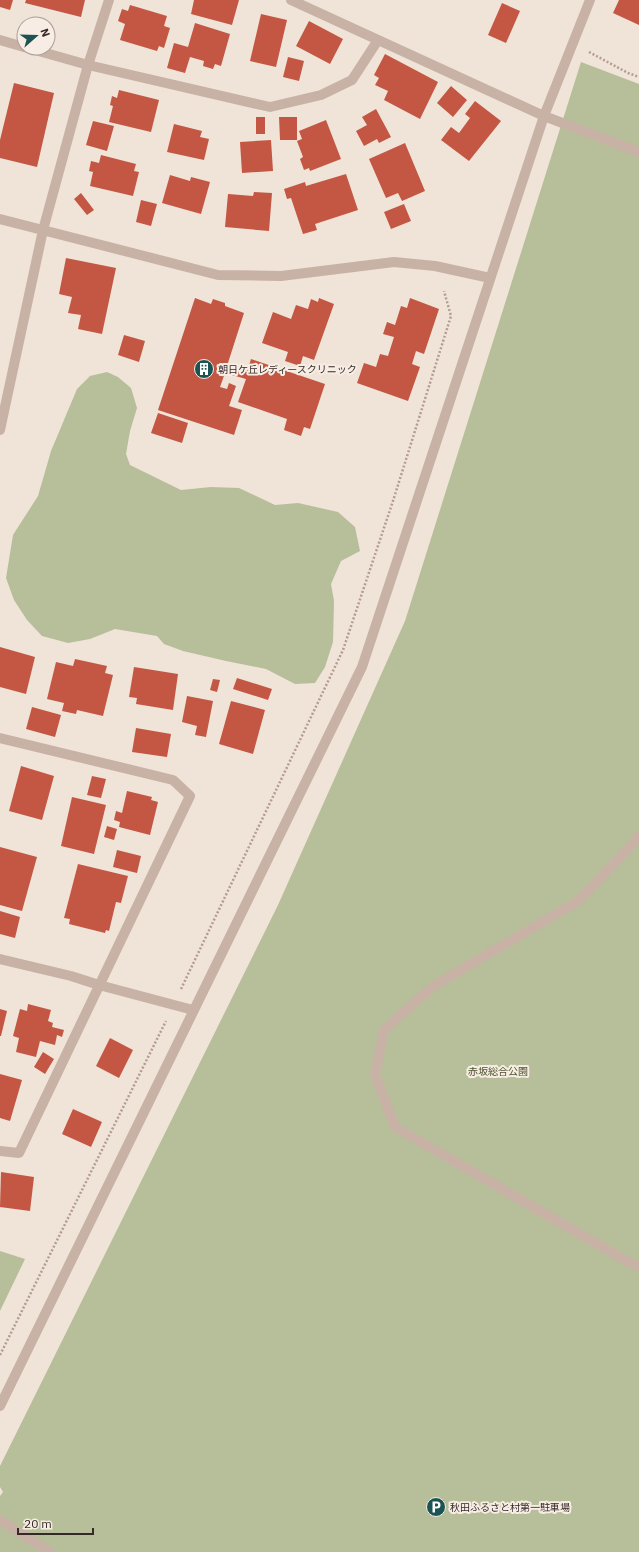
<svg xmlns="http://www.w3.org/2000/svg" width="639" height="1552" font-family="'IBM Plex Sans','Noto Sans JP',sans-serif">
<rect width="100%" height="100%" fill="#f0e3d8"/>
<path fill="#b6bf99" d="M581 62 639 84V1552H0V1496L3 1492 0 1487V1466L278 905 405 621Z
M107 372 118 377 131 388 137 408 130 431 126 454 130 465 181 490 211 487 239 488 275 505 298 503 338 512 355 527 360 551 341 561 331 584 334 601 333 642 325 667 315 683 295 684 266 669 226 661 183 651 164 644 157 636 115 629 90 639 68 643 42 636 27 620 14 600 6 578 13 535 38 496 51 451 77 389 90 376Z
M0 1251 25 1259 0 1311Z"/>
<path fill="#c45743" d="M0 0H13L10 10 0 7Z
M26 0H85L81 17 25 3Z
M194 0H239L232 25 191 14Z
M619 0H639V25L613 13Z
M502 3 520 11 506 43 488 35Z
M130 5 167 16 164 26 170 28 164 48 159 46 157 51 120 40 125 24 118 21 122 9 128 11Z
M261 14 287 20 276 67 250 61Z
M309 21 343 39 330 64 296 46Z
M195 23 230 34 221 66 215 64 213 69 203 66 204 61 190 57 185 73 167 68 174 43 188 47Z
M385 54 438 82 420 119 384 100 388 91 375 85 379 78 374 75Z
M288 57 304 61 299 81 283 77Z
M14 83 54 93 37 167 0 158V140Z
M451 86 467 100 453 117 437 103Z
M119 90 159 100 151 132 109 122 113 106 110 105 112 96 117 98Z
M475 101 501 121 469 161 441 140 451 127 459 133 470 118 465 114Z
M376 109 391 137 379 143 377 139 364 146 356 131 367 125 362 117Z
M256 117H265V134H256Z
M279 117H297V140H280Z
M326 120 341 159 310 171 309 168 304 170 300 159 303 157 297 141 302 139 299 131Z
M93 121 114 126 107 151 86 145Z
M174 124 202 131 200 137 209 139 204 160 167 152Z
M271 140 273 171 242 173 240 142Z
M405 143 425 191 402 201 398 193 386 198 369 159Z
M101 155 136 164 134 171 139 172 133 196 90 186 93 172 89 171 91 161 99 163Z
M346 174 358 210 315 224 317 230 303 234 291 198 287 199 284 189 305 182 306 186Z
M170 175 190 181 191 177 210 182 201 214 162 203Z
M254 192 272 193 269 231 225 227 228 194 253 196Z
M81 193 94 210 87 215 74 199Z
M141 200 157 204 151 226 136 222Z
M404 204 411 221 391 229 384 212Z
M66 258 116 268 102 334 78 329 81 315 68 313 72 297 59 294Z
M195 298 211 304 213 299 225 303V306L244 313 227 366 247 372 251 359 325 384 310 429 304 427 301 436 284 430 287 419 238 402 246 379 225 373 220 387 227 389 229 383 236 386 229 406 242 410 234 435 158 410Z
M319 298 334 304 314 360 303 356 300 366 285 361 288 352 262 343 273 312 291 319 296 305 308 309 311 299 318 302Z
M410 298 439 309 424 354 416 351 412 364 420 367 408 401 357 383 364 363 376 367 380 354 388 356 394 337 383 334 387 322 395 325 401 306 407 308Z
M124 335 145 341 139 362 118 355Z
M158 413 188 423 182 443 151 433Z
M0 647 35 657 26 694 0 687Z
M75 659 107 666 105 673 113 675 103 716 77 710 76 714 62 711 64 703 47 699 56 662 73 666Z
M134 667 178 674 173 710 136 704 137 698 129 697Z
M237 678 272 689 268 700 233 689Z
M213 679 220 680 217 692 210 690Z
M187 696 213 701 206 737 195 735 197 726 182 722Z
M231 701 265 710 253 754 219 744Z
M32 707 61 715 55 737 26 729Z
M136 728 171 734 167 757 132 752Z
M21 766 54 776 42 820 9 811Z
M92 776 106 779 101 798 87 795Z
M127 791 152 797 151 800 158 802 150 835 119 827 120 822 114 820 116 811 122 813Z
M72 797 106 805 94 854 61 846Z
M107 826 117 829 114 840 104 837Z
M0 847 37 857 22 911 0 905Z
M117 850 141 856 137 873 113 867Z
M78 864 128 876 121 903 116 902 109 931 106 930 105 933 69 924 70 919 64 918Z
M0 911 20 917 15 938 0 934Z
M28 1004 51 1010 48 1021 53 1023 52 1027 64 1030 62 1037 57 1035 55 1045 40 1041 36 1057 16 1052 19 1038 13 1036 20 1009 27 1011Z
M0 1009 7 1011 1 1036H0Z
M110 1038 133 1050 119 1078 96 1066Z
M43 1052 54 1059 45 1074 34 1067Z
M0 1074 22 1080 10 1121 0 1118Z
M73 1109 102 1122 91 1147 62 1134Z
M1 1172 34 1177 30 1211 0 1207Z"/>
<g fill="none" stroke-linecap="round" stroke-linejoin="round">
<path stroke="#b49c8f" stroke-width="2.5" stroke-dasharray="2 2" stroke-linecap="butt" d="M589 52 628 73 639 77
M181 989 343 650 393 501 451 316 444 291
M0 1355 166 1021"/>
<path stroke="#c8b2a5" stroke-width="10" d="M291 0 544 116 639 152
M0 40 24 47
M28 48 88 65 270 107 321 95 352 80 378 40
M0 219 218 275 281 276 394 262 435 266 490 278
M0 430 43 230 88 65 109 0
M0 738 173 780 190 796 19 1153 0 1151
M639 836 630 847 578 901 432 987 384 1030 375 1074 395 1127 630 1263 639 1266
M0 959 71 976 99 985 193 1010
M0 1406 362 667 544 116 590 0
M0 1520 50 1552"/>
</g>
<defs>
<g id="building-disc" transform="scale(1)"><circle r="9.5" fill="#1c5453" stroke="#f8ede4"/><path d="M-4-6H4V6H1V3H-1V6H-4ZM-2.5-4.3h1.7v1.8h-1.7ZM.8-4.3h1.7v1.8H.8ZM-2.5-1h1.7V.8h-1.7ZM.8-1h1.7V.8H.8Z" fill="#fff"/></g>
<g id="parking-disc" transform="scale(1)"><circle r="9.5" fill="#1c5453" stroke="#f8ede4"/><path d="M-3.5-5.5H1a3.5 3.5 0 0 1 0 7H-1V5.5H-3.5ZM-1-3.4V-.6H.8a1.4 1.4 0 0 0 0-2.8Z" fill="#fff"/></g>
</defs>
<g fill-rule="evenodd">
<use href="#building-disc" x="204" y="369"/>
<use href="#parking-disc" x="436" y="1507"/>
</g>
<g text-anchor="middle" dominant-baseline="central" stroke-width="4" stroke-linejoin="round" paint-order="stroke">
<g font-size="10" fill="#342926" stroke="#f8ede4" text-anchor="start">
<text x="218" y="369">朝日ケ丘レディースクリニック</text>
<text x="450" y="1507">秋田ふるさと村第一駐車場</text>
</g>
<g font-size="10" fill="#47522a" stroke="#f8ede4">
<text x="498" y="1071">赤坂総合公園</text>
</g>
</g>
<g transform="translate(36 36) rotate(70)"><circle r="19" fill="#f8ede4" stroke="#aa9f98"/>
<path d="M0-3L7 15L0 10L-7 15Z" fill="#1c5453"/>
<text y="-6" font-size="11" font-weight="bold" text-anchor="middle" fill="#342926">N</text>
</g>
<path d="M18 1528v6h75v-6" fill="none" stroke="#342926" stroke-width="2"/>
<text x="24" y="1528" font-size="12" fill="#342926" stroke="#f8ede4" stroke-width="3" paint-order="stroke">20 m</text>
</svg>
